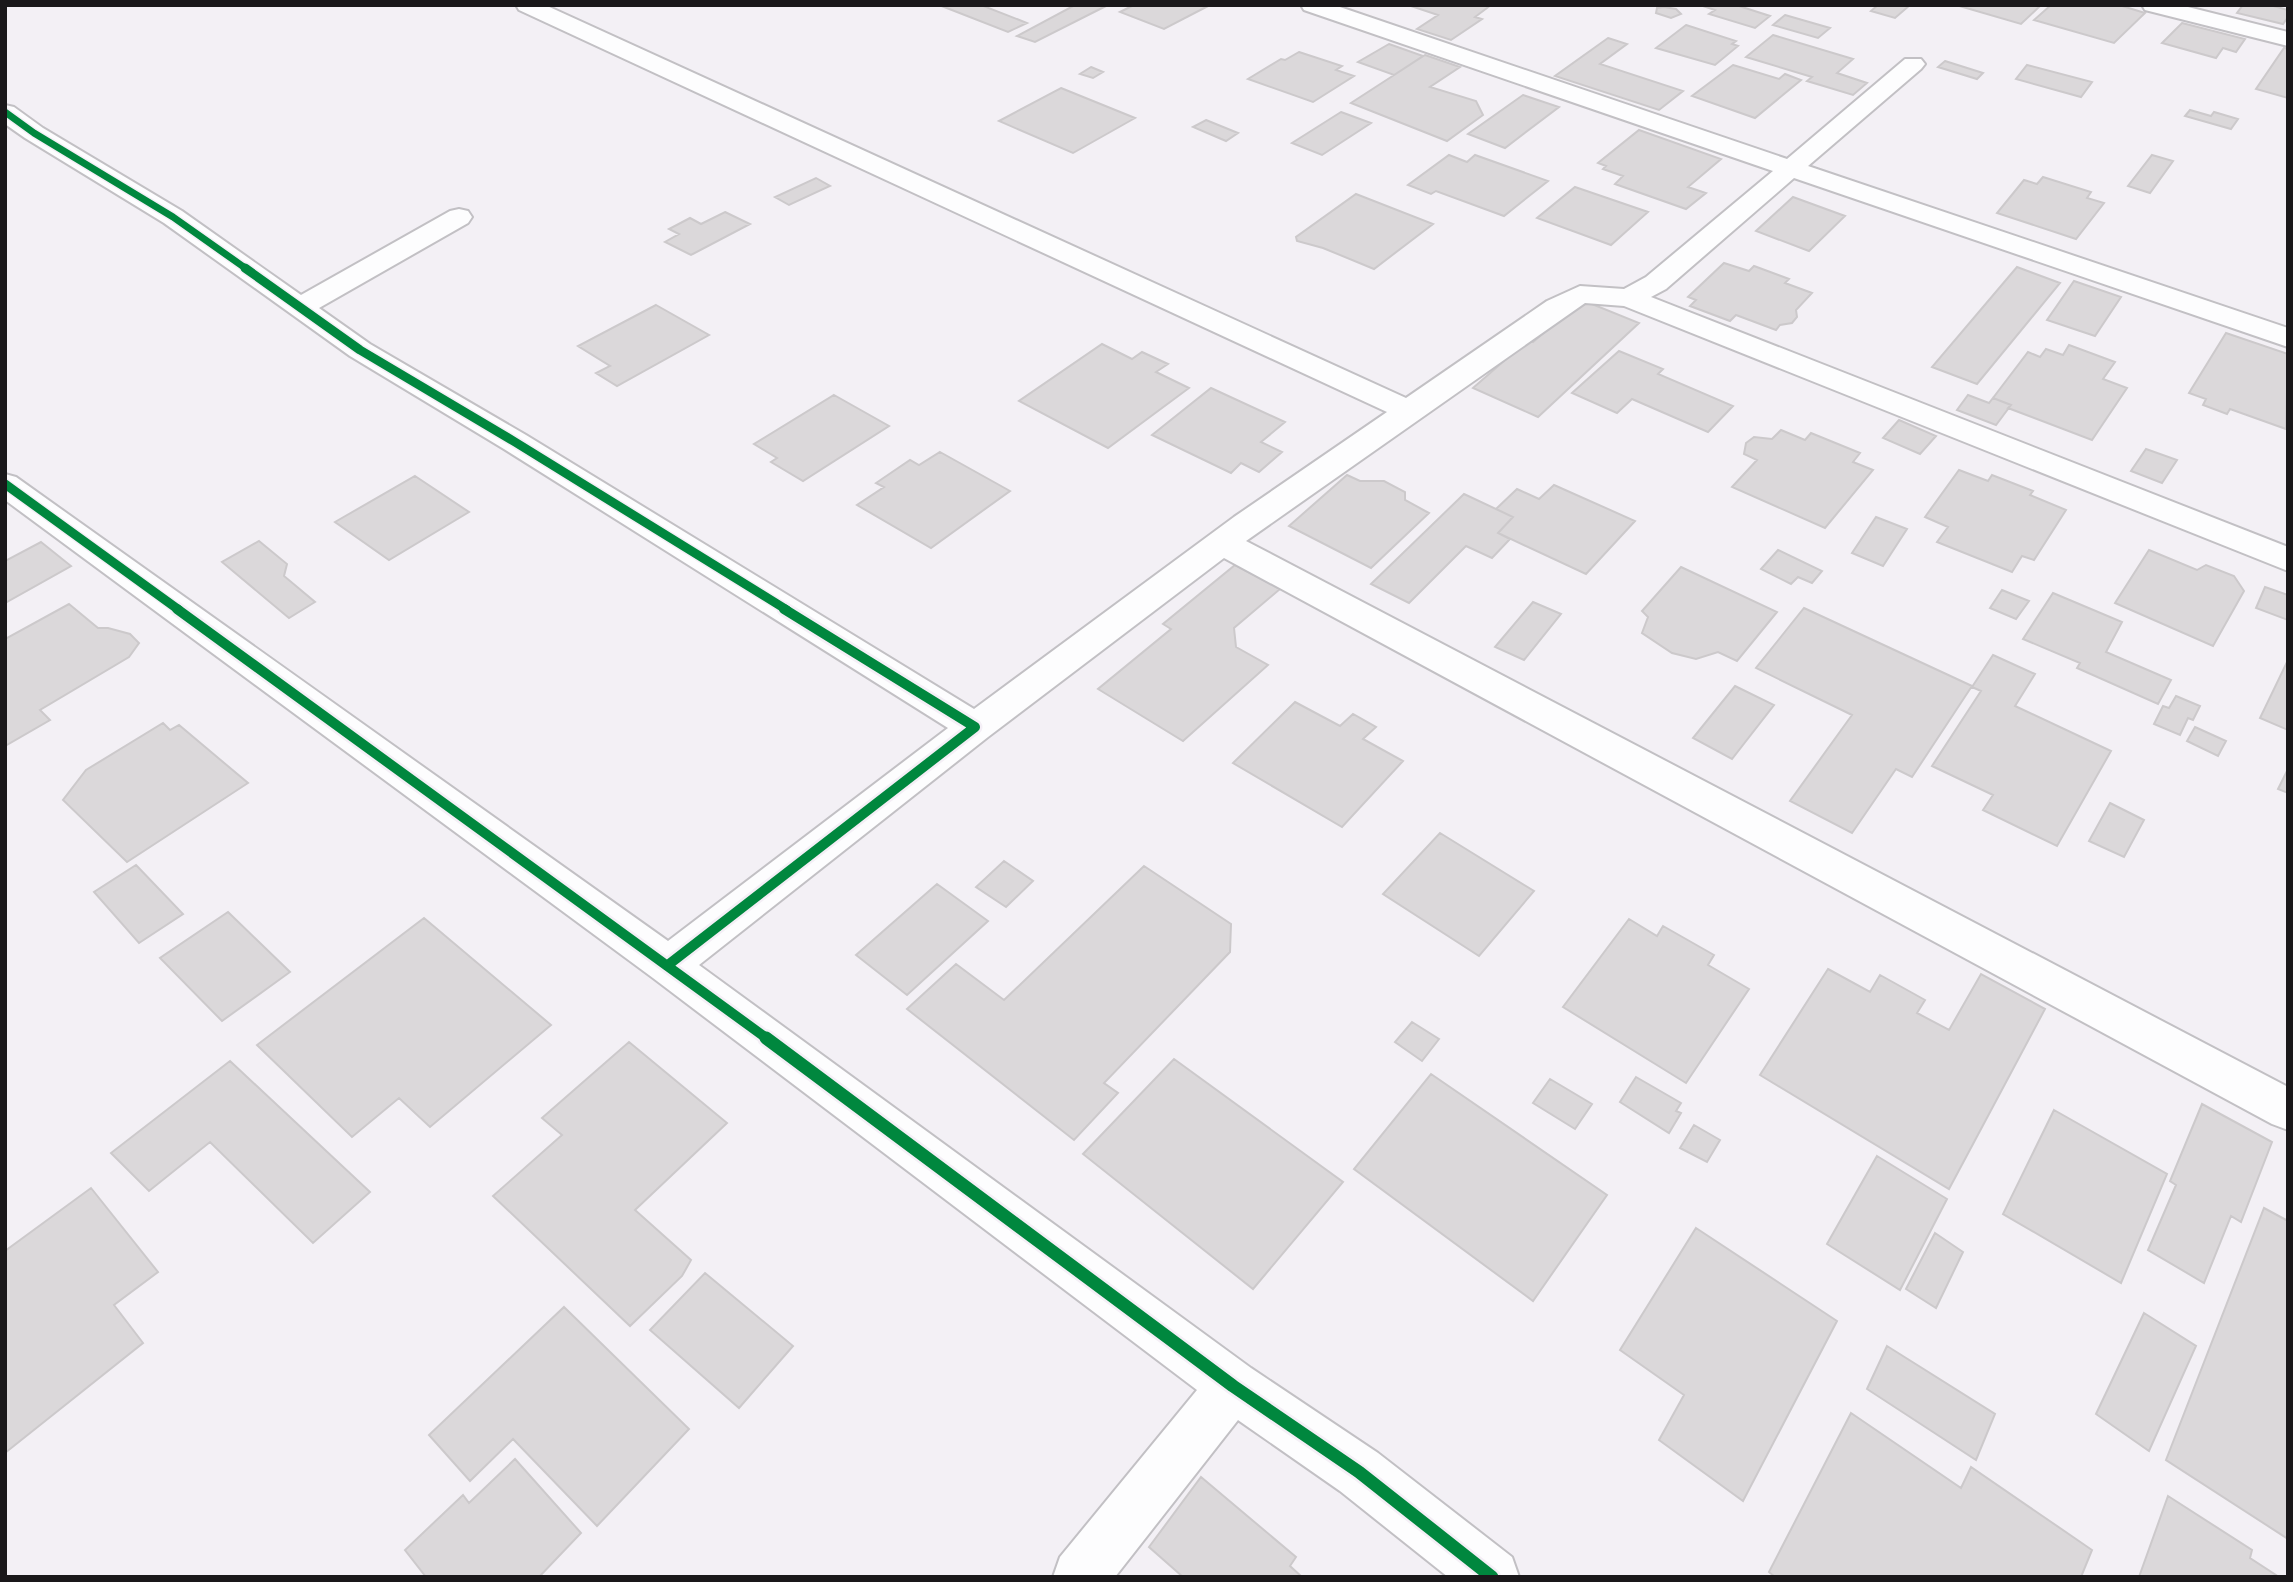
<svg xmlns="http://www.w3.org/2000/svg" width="2293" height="1582" font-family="'Golos Text',sans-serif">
<rect width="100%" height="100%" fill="#f3f0f5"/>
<path fill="#dbd8da" stroke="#ccc9cb" stroke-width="2" d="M939 5H981L1027 23 1008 32Z
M1075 5H1108L1035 42 1017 36Z
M1128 5H1210L1164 29 1120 12 1132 6Z
M1408 5H1491L1475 17 1482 19 1451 40 1417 29 1438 15Z
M1700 5H1736L1770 16 1755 28 1709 14 1715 10Z
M1878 5H1910L1895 18 1871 11Z
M1956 5H2041L2021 24Z
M2051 5H2119L2145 13 2114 43 2034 20Z
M2243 5H2270L2288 10V17L2283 24 2237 13Z
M1664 7 1676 9 1681 14 1671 18 1656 13 1657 8Z
M1785 15 1830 28 1818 38 1773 25Z
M2182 23 2245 39 2236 52 2223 48 2216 58 2162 43Z
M1686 25 1736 41 1732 44 1738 46 1715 65 1656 48Z
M1773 35 1853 59 1837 73 1867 83 1853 95 1807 81 1812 77 1746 57Z
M1608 38 1627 44 1600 64 1683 91 1659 110 1555 76Z
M1389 44 1423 56 1394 75 1358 62Z
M2284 48 2288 49V98L2256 89Z
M1299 52 1342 66 1336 70 1354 76 1313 102 1248 79 1281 59 1285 60Z
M1425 55 1460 67 1430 87 1476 101 1483 115 1447 141 1351 103Z
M1945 61 1983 73 1977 79 1938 67Z
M1733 65 1779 79 1785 74 1801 80 1755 118 1692 96Z
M2027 65 2092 82 2081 97 2016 79Z
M1091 67 1103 72 1093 78 1080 74Z
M1061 88 1135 118 1073 153 999 121Z
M1523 95 1559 107 1505 148 1468 134Z
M2190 110 2211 116 2214 112 2238 119 2231 129 2185 116Z
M1341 112 1371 123 1322 155 1292 143Z
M1206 120 1238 133 1226 141 1193 127Z
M1639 130 1721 159 1688 187 1706 193 1686 209 1615 184 1623 176 1603 169 1606 166 1598 163Z
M1449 155 1467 162 1475 155 1548 181 1504 216 1436 191 1431 194 1408 185Z
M2152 155 2173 161 2150 193 2128 186Z
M2043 177 2091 192 2087 198 2104 203 2076 239 1997 213 2024 180 2037 184Z
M816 178 830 186 789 205 775 197Z
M1575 187 1648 212 1611 245 1537 218Z
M1356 194 1433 224 1374 269 1323 248 1297 241 1296 237Z
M1793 197 1845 216 1809 251 1756 231Z
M725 212 750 224 691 255 665 242 679 234 669 229 690 218 701 224Z
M1724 263 1749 271 1754 266 1789 279 1785 283 1812 293 1796 310 1797 317 1792 323 1780 325 1776 330 1736 315 1730 321 1690 306 1696 300 1688 297Z
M2017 267 2060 283 1977 384 1932 367Z
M2074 281 2121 297 2095 336 2047 320Z
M1582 300 1639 323 1538 417 1473 388 1528 340 1533 342Z
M656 305 709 335 617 386 596 373 610 366 578 346Z
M2226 333 2288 354 2286 429 2230 409 2227 414 2203 405 2206 399 2189 393Z
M1102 344 1132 359 1142 352 1168 364 1156 372 1189 388 1108 448 1019 401Z
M2069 345 2115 362 2103 379 2127 388 2092 440 2008 408 2011 405 1993 398 2028 352 2040 357 2046 349 2063 355Z
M1619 351 1663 369 1658 374 1733 406 1708 432 1632 399 1617 413 1572 393Z
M1211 388 1285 422 1261 442 1282 452 1259 472 1241 463 1231 473 1152 435Z
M834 395 889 426 803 481 771 462 777 458 754 444Z
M1968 395 1989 403 1993 398 2011 405 1996 425 1957 410Z
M1899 420 1936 436 1920 454 1883 438Z
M1781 430 1805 440 1811 433 1860 453 1853 462 1873 470 1825 528 1732 487 1757 460 1744 454 1746 443 1754 437 1772 439Z
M2146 449 2177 460 2162 483 2131 471Z
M940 452 1010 491 931 548 857 505 884 487 876 483 910 460 919 465Z
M1959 470 1988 481 1992 475 2033 491 2030 495 2066 510 2034 560 2022 556 2012 572 1937 542 1948 527 1925 517Z
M1347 475 1360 481H1384L1405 492V500L1429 513 1371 568 1289 526Z
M415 476 469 512 389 560 335 522Z
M1554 485 1635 521 1586 574 1498 533 1513 517 1496 509 1517 489 1539 499Z
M1464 494 1513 517 1498 533 1510 539 1492 558 1466 546 1409 603 1371 584Z
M1876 517 1907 529 1883 566 1852 553Z
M259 541 287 564 284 576 315 602 289 618 222 562Z
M41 542 71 566 5 603V561Z
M1778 550 1822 571 1812 583 1798 577 1791 584 1761 569Z
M2149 550 2197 570 2206 565 2234 576 2244 591 2213 646 2115 603Z
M1235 565 1280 589 1234 628 1236 647 1268 665 1183 741 1098 689 1171 629 1163 624Z
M1681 567 1777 612 1737 661 1718 652 1696 659 1672 653 1642 633 1648 617 1642 611Z
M2265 587 2288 595V620L2256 608Z
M2002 590 2029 601 2016 619 1990 608Z
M2053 593 2122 622 2106 652 2171 680 2158 704 2077 668 2080 663 2023 639Z
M1533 602 1561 614 1524 660 1495 647Z
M69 604 98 628H108L130 634 139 643 129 657 40 710 50 720 5 746V639Z
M1804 608 1972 686 1912 777 1896 769 1852 833 1790 801 1852 715 1756 668Z
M1993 655 2035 674 2015 706 2111 751 2057 846 1983 810 1993 795 1932 766 1981 691 1972 687Z
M2288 660V730L2260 718Z
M1735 686 1774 705 1732 759 1693 738Z
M2176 696 2200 706 2193 720 2188 718 2180 735 2154 724 2163 706 2169 708Z
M1295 702 1340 726 1353 714 1376 727 1363 739 1403 761 1342 827 1233 763Z
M163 723 170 730 179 725 248 783 127 862 63 800 86 770Z
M2195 727 2226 741 2218 756 2187 741Z
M2288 769V793L2278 789Z
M2110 803 2144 820 2124 857 2089 841Z
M1440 833 1534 891 1479 956 1383 894Z
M1004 861 1033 881 1006 907 976 887Z
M136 865 183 914 139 943 94 892Z
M1144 866 1231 924 1230 952 1104 1083 1118 1093 1074 1140 907 1009 956 964 1004 1000Z
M937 884 988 921 907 995 856 955Z
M228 912 290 972 222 1021 160 958Z
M424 918 551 1025 430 1127 399 1098 352 1137 257 1045Z
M1629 919 1657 936 1663 926 1714 955 1708 965 1749 989 1686 1083 1563 1007Z
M1828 969 1870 992 1880 975 1925 1000 1917 1013 1949 1030 1981 974 2045 1009 1949 1189 1760 1075Z
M1412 1022 1439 1039 1422 1061 1395 1042Z
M629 1042 727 1123 635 1210 691 1260 682 1276 630 1326 493 1196 562 1135 542 1118Z
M1174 1059 1343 1182 1253 1289 1083 1154Z
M230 1061 370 1192 313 1243 210 1142 149 1191 111 1153Z
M1431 1074 1607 1195 1533 1301 1354 1169Z
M1636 1077 1681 1103 1676 1111 1681 1113 1669 1133 1620 1102Z
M1550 1079 1592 1104 1575 1129 1533 1103Z
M2202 1104 2272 1142 2241 1222 2231 1216 2204 1283 2148 1250 2176 1185 2170 1181Z
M2054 1110 2167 1174 2121 1283 2003 1214Z
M1694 1125 1720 1140 1707 1162 1680 1148Z
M1877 1156 1947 1199 1900 1290 1827 1244Z
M91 1188 158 1272 114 1305 143 1343 5 1453V1251Z
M2264 1208 2288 1221V1539L2166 1460Z
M1696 1228 1837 1321 1743 1501 1659 1440 1684 1395 1620 1350Z
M1935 1233 1963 1252 1936 1308 1906 1289Z
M705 1273 793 1346 739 1408 650 1330Z
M564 1307 689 1429 597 1526 513 1439 470 1481 429 1435Z
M2144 1313 2196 1346 2149 1451 2096 1414Z
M1887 1346 1995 1414 1976 1460 1867 1389Z
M1851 1413 1961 1488 1971 1467 2092 1550 2081 1577H1775L1769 1572Z
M515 1459 581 1533 539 1577H426L405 1550 463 1495 469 1503Z
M1201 1477 1296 1557 1290 1566 1302 1577H1183L1149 1547Z
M2168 1496 2252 1550 2250 1558 2279 1577H2139Z"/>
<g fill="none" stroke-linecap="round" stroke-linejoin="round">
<g stroke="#c2c0c4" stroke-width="4">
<path id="minor" d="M516 5H545L1406 398 1547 301 1580 286 1624 289 1646 277 1773 171 1304 10 1301 5H1334L1787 159 1905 59H1921L1925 64 1921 69 1808 166 2288 328V347L1794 178 1666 289 1651 297 2288 547V571L1624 306 1585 303 1246 541 2288 1087V1130L2272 1124 1224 558 988 737 699 965 1251 1368 1378 1453 1512 1557 1519 1577H1448L1340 1491 1238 1420 1115 1577H1053L1060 1557 1197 1390 653 978 5 500V474L16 477 668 941 948 728 504 449 350 356 164 223 25 138 5 124V105L14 107 43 128 182 211 301 295 450 211 459 209 468 211 472 217 468 223 319 308 370 344 526 435 974 709 1234 517 1387 412 629 61 519 10Z
M2142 5H2180L2288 32V46L2145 10Z"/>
</g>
<use href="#minor" fill="#fdfdfe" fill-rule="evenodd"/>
<g stroke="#f4eff6" stroke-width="10">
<path id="cycleway-far3" d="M5 112 34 133 173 217 248 270"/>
</g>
<g stroke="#f4eff6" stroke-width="12">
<path id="cycleway-far2" d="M245 268 360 350 515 442 787 610
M5 484 179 610"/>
</g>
<g stroke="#f4eff6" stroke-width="15">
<path id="cycleway-far1" d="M177 609 769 1040
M668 965 975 727 784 609"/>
</g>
<g stroke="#f4eff6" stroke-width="18">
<path id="cycleway" d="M766 1038 1233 1386 1359 1472 1492 1577"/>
</g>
<use href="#cycleway-far3" stroke="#00873e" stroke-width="7"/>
<use href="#cycleway-far2" stroke="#00873e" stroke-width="9"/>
<use href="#cycleway-far1" stroke="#00873e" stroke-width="10"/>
<use href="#cycleway" stroke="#00873e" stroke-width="13"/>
</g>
<rect width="2293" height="1582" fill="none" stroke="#1a181a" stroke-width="14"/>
</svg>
